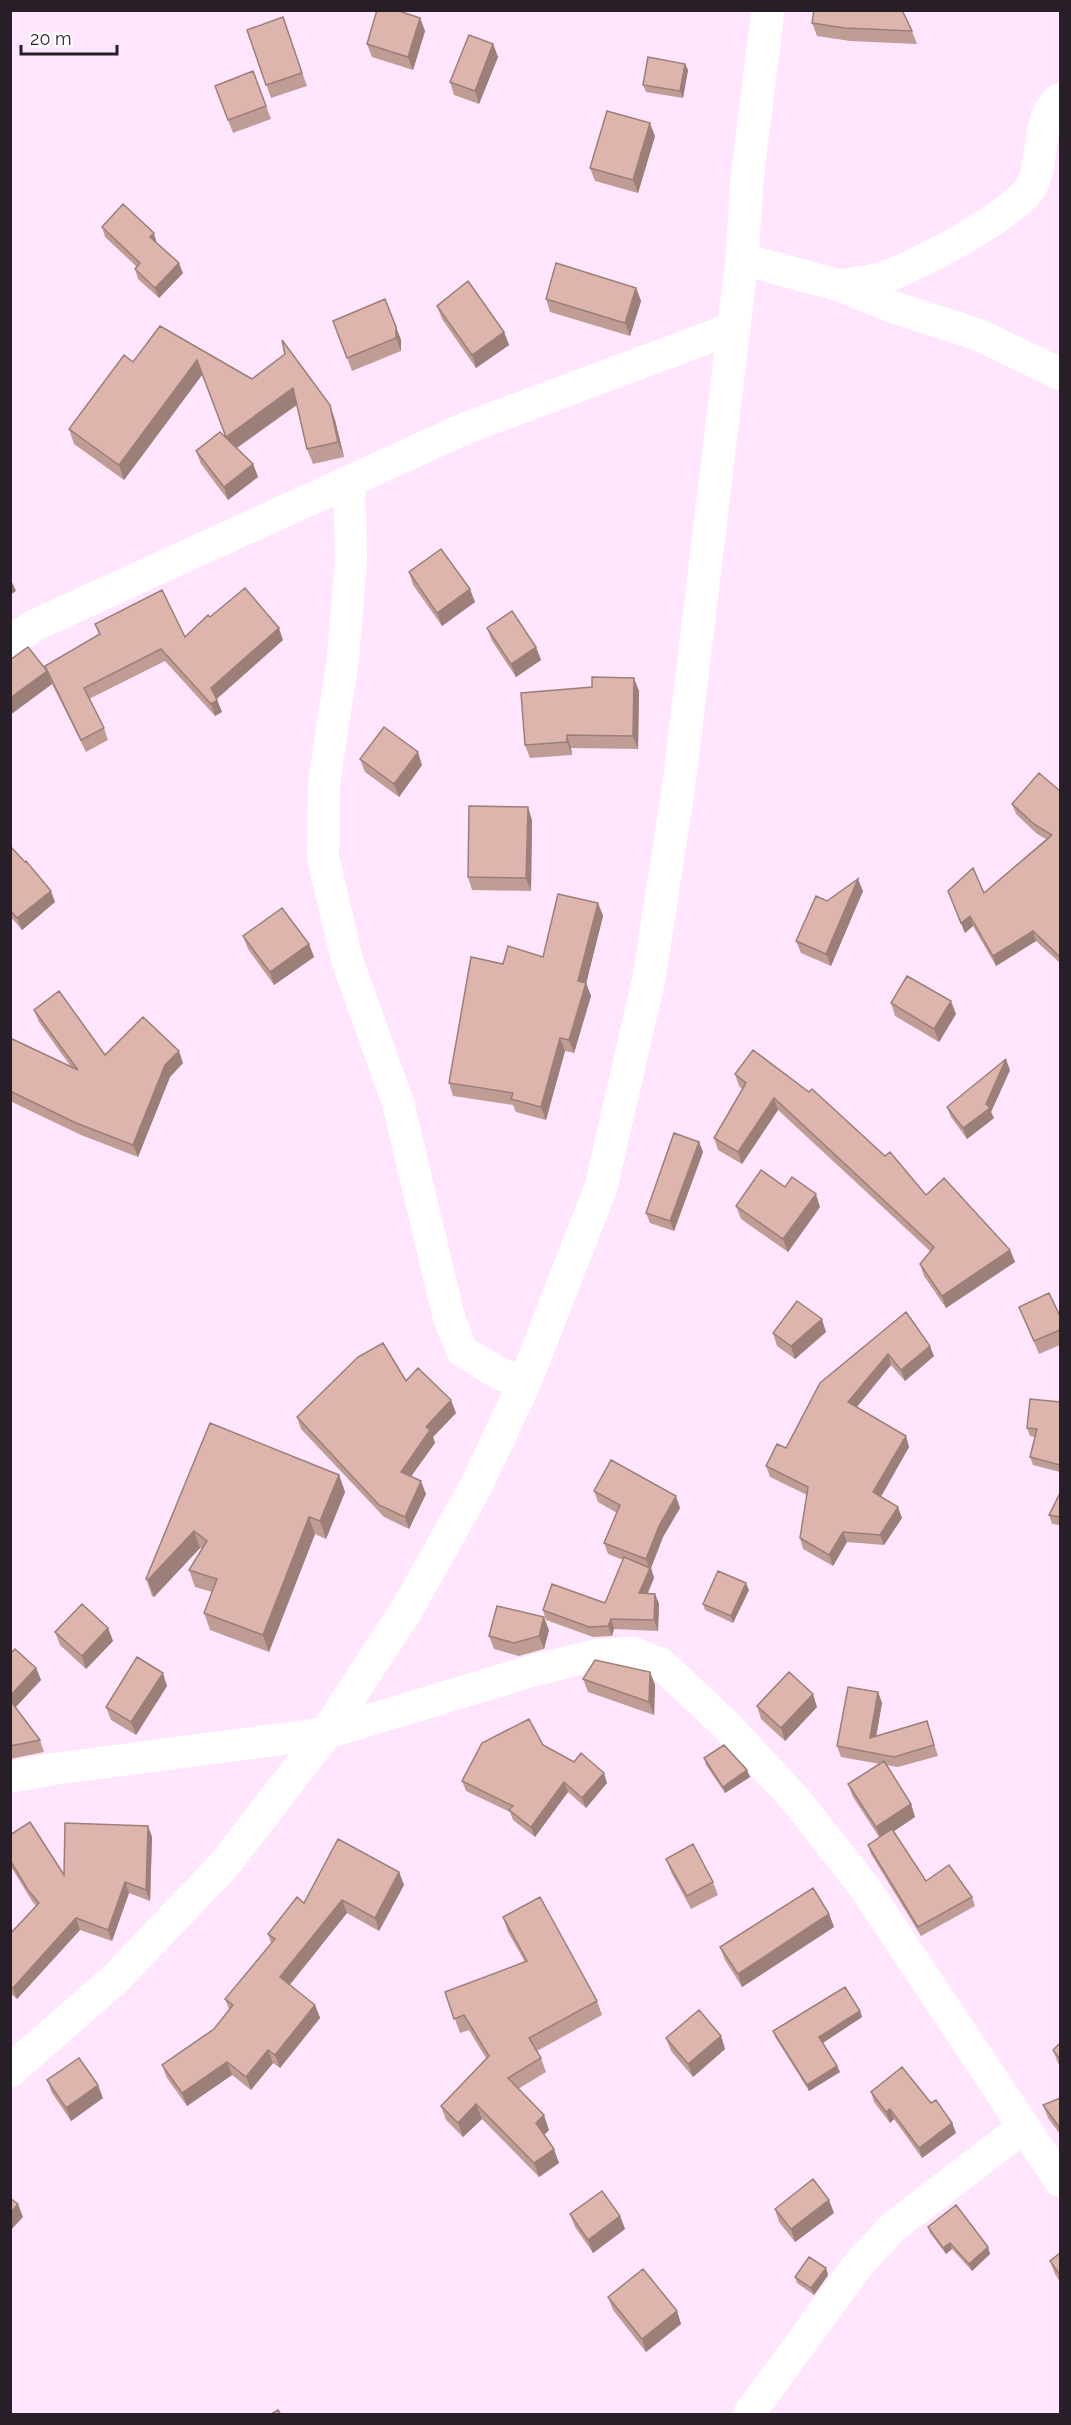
<svg xmlns="http://www.w3.org/2000/svg" width="1071" height="2425" font-family="Raleway,sans-serif">
<rect width="100%" height="100%" fill="#ffe6fe"/>
<g fill="none" stroke-linecap="round" stroke-linejoin="round">
<path stroke="#fff" stroke-width="32" d="M742 259 841 286 890 306 979 335 1060 374
M841 286C854 283 868 281 881 278 913 269 1018 213 1032 185 1045 159 1035 119 1060 99
M349 482 351 560 343 658 324 783 323 857 347 960 398 1103 449 1318 462 1351 500 1374 525 1382
M10 643 33 626 466 428 734 328
M10 1777 54 1769 326 1733 535 1670 596 1655 633 1653 661 1664 725 1724 796 1800 865 1888 1060 2181
M749 2414 858 2265 894 2226 1024 2127"/>
<path stroke="#fff" stroke-width="33" d="M10 2071 115 1979 224 1865 326 1733 407 1609 475 1488 525 1382 601 1187 649 978 679 784 742 259 747 179 768 10"/>
</g>
<path fill="#bf9c94" d="M283 17 307 86 271 98 247 30Z
M420 18 425 31 413 70 372 57 367 44Z
M812 23 912 31 917 44 850 41 817 36Z
M493 44 498 57 479 104 454 95 450 82Z
M685 64 688 70 683 98 646 92 643 85Z
M253 71 271 119 233 133 215 86Z
M655 136 638 193 595 181 590 168Z
M102 227 157 243 183 273 159 298 138 279 135 269 137 267 105 237Z
M636 288 641 301 630 336 550 312 546 299Z
M437 306 504 332 509 345 476 368 442 319Z
M333 321 396 327 401 340V351L352 371Z
M133 362 252 379 335 420 344 457 313 464 307 449 297 405 237 448 253 464 258 477 228 500 201 464 196 451 226 438 202 375 124 480 74 444 69 429Z
M409 572 475 602 442 626 413 585Z
M210 617 283 640 217 699 222 712 215 716 165 661 89 699 104 728 108 740 86 752 51 682 52 684 10 715V660L46 670 99 635 95 624 185 637Z
M487 628 536 647 541 660 516 677 492 641Z
M639 691 638 749 571 748 572 755 530 758 525 745Z
M360 759 422 765 399 797 365 772Z
M1060 791V963L1036 941 996 966 973 926 965 933 948 891 984 893 1046 839 1037 834 1016 814 1012 804Z
M532 820 531 891 472 890 468 877Z
M10 846 55 902 22 930 10 916Z
M863 891 831 966 801 953 796 941 827 901Z
M598 903 603 916 586 983 591 996 574 1053 565 1051 546 1120 516 1112 513 1105 453 1096 449 1083 503 964 543 957Z
M243 936 309 944 314 957 274 985 248 949Z
M891 1003 956 1014 939 1042 895 1016Z
M34 1010 105 1055 183 1063 170 1077 138 1157 81 1135 10 1101V1038L71 1067 39 1022Z
M753 1050 926 1195 1010 1250 1015 1262 946 1308 924 1276 920 1264 930 1251 778 1110 742 1164 718 1150 714 1138 742 1089 739 1086 735 1074Z
M1010 1070 991 1112 994 1118 967 1139 951 1117 947 1107Z
M699 1142 703 1152 674 1231 650 1223 646 1213Z
M785 1187 820 1207 788 1252 741 1219 736 1206Z
M1019 1307 1060 1316V1345L1039 1354Z
M906 1312 934 1356 905 1381 891 1365 856 1407 906 1436 909 1447 881 1497 902 1518 884 1545 847 1542 833 1566 803 1549 800 1538 807 1495 770 1477 766 1466 786 1448Z
M826 1332 795 1359 777 1346 773 1333Z
M406 1381 456 1413 433 1437 435 1443 411 1477 426 1494 409 1529 384 1517 301 1429 297 1417Z
M1060 1402V1472L1033 1465 1030 1457 1035 1437 1030 1436 1027 1428Z
M210 1423 339 1475 345 1492 326 1539 315 1534 269 1652 210 1630 204 1613 212 1592 195 1587 189 1570 202 1549 200 1548 154 1597 152 1596 146 1579Z
M594 1491 680 1508 663 1537 651 1568 654 1578 648 1593 655 1594 659 1604 658 1631 614 1629 612 1636 593 1637 546 1620 543 1610 605 1603 623 1560 608 1554 604 1543 617 1513 598 1502Z
M1060 1493V1525L1052 1524 1049 1515Z
M749 1590 733 1623 705 1610 703 1604Z
M108 1628 113 1641 86 1669 60 1645 55 1632Z
M549 1630 544 1649 519 1656 494 1649 489 1636Z
M10 1654 36 1668 41 1680 15 1707 40 1740 44 1752 10 1759Z
M650 1672 655 1685 654 1715 588 1692 583 1679Z
M167 1686 136 1735 111 1720 106 1707Z
M878 1692 882 1703 876 1736 927 1721 938 1756 898 1767 886 1765 911 1804 915 1817 893 1831 926 1881 972 1897 975 1906 921 1936 871 1854 868 1845 879 1837 853 1797 848 1784 880 1764 841 1757 837 1746Z
M757 1706 817 1707 785 1741 761 1719Z
M543 1745 607 1783 586 1808 568 1792 535 1837 513 1820 510 1812 466 1791 462 1781Z
M704 1758 747 1770 750 1777 725 1793 706 1765Z
M148 1826 152 1837 150 1901 129 1893 112 1941 80 1930 17 1999 10 1993V1934L36 1906 32 1901 10 1865V1835L64 1875Z
M666 1859 713 1882 718 1895 691 1909 671 1872Z
M399 1872 404 1885 379 1931 347 1913 290 1985 315 2005 320 2018 280 2068 273 2063 251 2090 232 2075 187 2106 167 2078 162 2065 214 2029 229 2009 225 1999 271 1943 268 1934 304 1903Z
M829 1914 834 1927 742 1987 725 1960 720 1947Z
M503 1917 597 2001 602 2015 537 2051 541 2058 546 2072 518 2089 549 2130 544 2135 559 2163 539 2177 482 2119 463 2137 446 2120 441 2106 486 2058 469 2030 460 2033 445 1992 525 1962 508 1932Z
M860 2011 862 2017 823 2043 840 2072 809 2091 775 2037 773 2031Z
M721 2036 725 2049 693 2077 671 2051 666 2038Z
M1060 2043V2066L1058 2063 1053 2050Z
M47 2080 103 2098 71 2121 52 2093Z
M871 2092 931 2103 952 2123 956 2133 922 2158 894 2119 890 2123 874 2102Z
M1060 2098V2134L1048 2118 1043 2105Z
M775 2209 834 2213 795 2242 779 2222Z
M570 2214 620 2216 625 2229 593 2253 575 2227Z
M928 2227 988 2247 990 2254 972 2271 952 2249 946 2254 930 2233Z
M1060 2253V2282L1055 2274 1050 2261Z
M826 2268 828 2275 814 2295 797 2283 795 2277Z
M608 2297 677 2311 681 2324 646 2352 613 2310Z"/>
<path fill="#9b7f78" d="M420 18 425 31 413 70 408 57Z
M493 44 498 57 479 104 475 91Z
M685 64 688 70 683 98 680 91Z
M650 123 655 136 638 193 633 180Z
M154 233 157 244 150 237Z
M179 263 183 273 159 298 155 288Z
M636 288 641 301 630 336 625 323Z
M396 327 401 340V351L396 338Z
M504 332 509 345 476 368 472 355Z
M197 360 202 375 124 480 119 465Z
M293 388 299 403 232 451 226 437Z
M330 405 335 420 344 457 338 442Z
M253 464 258 477 228 500 224 487Z
M10 578 16 591 10 595Z
M470 589 475 602 442 626 437 613Z
M279 628 283 640 215 700 211 688Z
M536 647 541 660 516 677 511 664Z
M47 671 52 684 10 715V698Z
M634 678 639 691 638 749 633 736Z
M217 700 222 712 215 716 211 704Z
M567 735 571 748 572 755 567 742Z
M418 752 422 765 399 797 394 784Z
M528 807 532 820 531 891 526 878Z
M858 879 863 891 831 966 826 954Z
M51 891 55 902 22 930 17 918Z
M598 903 603 916 585 988 586 983 591 996 574 1053 569 1040 578 981Z
M970 916 973 926 965 933 961 923Z
M1033 931 1036 941 996 966 993 956Z
M309 944 314 957 274 985 270 972Z
M951 1001 956 1014 939 1042 934 1029Z
M560 1038 565 1051 546 1120 541 1107Z
M179 1051 183 1063 170 1077 138 1157 133 1145 165 1065Z
M1006 1059 1010 1070 991 1112 994 1118 967 1139 963 1128 986 1104Z
M774 1098 778 1110 742 1164 738 1152Z
M699 1142 703 1152 674 1231 670 1221Z
M816 1194 820 1207 788 1252 783 1239Z
M1010 1250 1015 1262 946 1308 942 1296Z
M822 1319 826 1332 795 1359 791 1346Z
M930 1346 934 1356 905 1381 901 1370Z
M888 1354 891 1365 852 1413 848 1402Z
M451 1400 456 1413 433 1437 435 1443 405 1484 401 1472 426 1427Z
M906 1436 909 1447 877 1503 873 1492Z
M339 1475 345 1492 326 1539 320 1521Z
M421 1481 426 1494 409 1529 405 1517Z
M676 1496 680 1508 663 1537 651 1568 654 1578 643 1603 639 1593 650 1570 646 1559 659 1526Z
M898 1507 902 1518 884 1545 880 1535Z
M309 1517 315 1534 269 1652 263 1635Z
M194 1531 200 1548 154 1597 148 1580Z
M843 1532 847 1542 833 1566 829 1555Z
M746 1583 749 1590 733 1623 731 1616Z
M655 1594 659 1604 658 1631 654 1620Z
M544 1617 549 1630 544 1649 539 1636Z
M611 1619 614 1629 612 1636 608 1626Z
M108 1628 113 1641 86 1669 82 1656Z
M36 1668 41 1680 13 1710 10 1703V1696Z
M650 1672 655 1685 654 1715 649 1702Z
M163 1673 167 1686 136 1735 131 1722Z
M878 1692 882 1703 874 1749 870 1738Z
M813 1694 817 1707 785 1741 781 1728Z
M747 1770 750 1777 725 1793 723 1787Z
M604 1773 607 1783 586 1808 582 1798Z
M564 1782 568 1792 535 1837 531 1827Z
M911 1804 915 1817 881 1840 876 1827Z
M148 1826 152 1837 150 1901 146 1890Z
M399 1872 404 1885 379 1931 375 1918Z
M125 1882 129 1893 112 1941 108 1930Z
M342 1900 347 1913 285 1990 280 1977Z
M829 1914 834 1927 742 1987 738 1974Z
M76 1918 80 1930 17 1999 13 1988Z
M315 2005 320 2018 280 2068 275 2055Z
M860 2011 862 2017 821 2044 819 2037Z
M721 2036 725 2049 693 2077 688 2064Z
M268 2050 273 2063 251 2090 246 2077Z
M227 2062 232 2075 187 2106 182 2093Z
M837 2066 840 2072 809 2091 807 2085Z
M98 2085 103 2098 71 2121 66 2108Z
M476 2104 482 2119 463 2137 458 2123Z
M890 2109 894 2119 890 2123 886 2112Z
M544 2115 549 2130 541 2138 536 2123Z
M952 2123 956 2133 922 2158 919 2148Z
M554 2149 559 2163 539 2177 534 2163Z
M829 2200 834 2213 795 2242 791 2229Z
M18 2204 23 2217 10 2231V2213Z
M620 2216 625 2229 593 2253 588 2240Z
M950 2243 952 2249 946 2254 943 2248Z
M988 2247 990 2254 972 2271 969 2264Z
M826 2268 828 2275 814 2295 811 2288Z
M677 2311 681 2324 646 2352 642 2339Z"/>
<path fill="#deb5ac" stroke="#9b7f78" stroke-width="1.5" d="M377 10H396L420 18 408 57 367 44Z
M814 10H902L912 31 845 28 812 23Z
M283 17 302 73 266 85 247 30Z
M469 35 493 44 475 91 450 82Z
M648 57 685 64 680 91 643 85Z
M253 71 266 106 228 120 215 86Z
M607 111 650 123 633 180 590 168Z
M123 204 154 233 150 237 179 263 155 288 135 269 140 263 102 227Z
M556 263 636 288 625 323 546 299Z
M468 281 504 332 472 355 437 306Z
M385 299 396 327V338L347 358 333 321Z
M160 326 252 379 285 354 282 340 330 405 338 442 307 449 293 388 226 437 197 360 119 465 69 429 124 355 133 362Z
M220 432 253 464 224 487 196 451Z
M441 549 470 589 437 613 409 572Z
M245 588 279 628 211 688 217 700 211 704 161 649 84 688 104 728 81 740 45 666 100 634 95 624 162 590 185 637 208 615 210 617Z
M512 611 536 647 511 664 487 628Z
M28 647 47 671 10 698V660Z
M592 677 634 678 633 736 567 735V742L525 745 521 693 592 687Z
M384 727 418 752 394 784 360 759Z
M1039 773 1060 791V957L1033 931 993 956 970 916 961 923 948 891 973 868 984 893 1052 835 1034 824 1012 804Z
M469 806 528 807 526 878 468 877Z
M10 846 25 862 26 861 51 891 17 918 10 910Z
M858 879 826 954 796 941 816 896 827 901Z
M558 894 598 903 578 981 586 983 569 1040 560 1038 541 1107 511 1099 513 1093 449 1083 471 957 503 964 508 946 543 957Z
M282 908 309 944 270 972 243 936Z
M907 976 951 1001 934 1029 891 1003Z
M59 991 105 1055 143 1017 179 1051 165 1065 133 1145 76 1123 10 1091V1038L78 1070 34 1010Z
M753 1050 809 1092 812 1089 885 1156 890 1152 926 1195 944 1178 1010 1250 942 1296 920 1264 934 1247 774 1098 738 1152 714 1138 746 1083 735 1074Z
M1006 1059 986 1104 990 1108 963 1128 947 1107Z
M674 1133 699 1142 670 1221 646 1213Z
M761 1170 785 1187 792 1177 816 1194 783 1239 736 1206Z
M1049 1293 1060 1316V1330L1034 1341 1019 1307Z
M797 1301 822 1319 791 1346 773 1333Z
M906 1312 930 1346 901 1370 888 1354 848 1402 906 1436 873 1492 898 1507 880 1535 843 1532 829 1555 800 1538 808 1487 766 1466 777 1444 786 1448 820 1383Z
M383 1343 406 1381 418 1368 451 1400 426 1427 430 1430 401 1472 421 1481 405 1517 379 1505 297 1417 358 1357Z
M1030 1399 1060 1402V1465L1030 1457 1037 1429 1027 1428Z
M210 1423 339 1475 320 1521 309 1517 263 1635 204 1613 217 1579 189 1570 207 1541 194 1531 148 1580 146 1579Z
M611 1460 676 1496 659 1526 646 1559 604 1543 620 1505 594 1491Z
M1060 1493V1517L1049 1515Z
M624 1557 650 1568 639 1593 655 1594 654 1620 611 1619 608 1626 589 1627 543 1610 552 1584 605 1603Z
M718 1571 746 1583 731 1616 703 1604Z
M82 1604 108 1628 82 1656 55 1632Z
M497 1606 544 1617 539 1636 514 1643 489 1636Z
M15 1649 36 1668 10 1696V1654Z
M137 1657 163 1673 131 1722 106 1707Z
M595 1660 650 1672 649 1702 583 1679Z
M789 1672 813 1694 781 1728 757 1706Z
M848 1687 878 1692 870 1738 927 1721 934 1745 894 1757 837 1746Z
M10 1700 40 1740 10 1746Z
M529 1719 543 1745 574 1762 581 1753 604 1773 582 1798 564 1782 531 1827 509 1810 513 1806 462 1781 482 1743Z
M724 1745 747 1770 723 1787 704 1758Z
M884 1761 911 1804 876 1827 848 1784Z
M30 1822 64 1875 65 1823 148 1826 146 1890 125 1882 108 1930 76 1918 13 1988 10 1986V1934L39 1903 28 1890 10 1860V1835Z
M892 1829 926 1881 949 1865 972 1897 918 1927 868 1845Z
M338 1839 399 1872 375 1918 342 1900 280 1977 315 2005 275 2055 268 2050 246 2077 227 2062 182 2093 162 2065 214 2029 233 2005 225 1999 275 1939 268 1934 297 1897 304 1903Z
M693 1844 713 1882 687 1896 666 1859Z
M813 1888 829 1914 738 1974 720 1947Z
M540 1897 597 2001 529 2038 541 2058 508 2078 544 2115 536 2123 554 2149 534 2163 476 2104 458 2123 441 2106 489 2056 464 2015 454 2019 445 1992 527 1961 503 1917Z
M845 1987 860 2011 819 2037 837 2066 807 2085 773 2031Z
M699 2010 721 2036 688 2064 666 2038Z
M1060 2043V2059L1053 2050Z
M79 2058 98 2085 66 2108 47 2080Z
M902 2067 931 2103 936 2100 952 2123 919 2148 890 2109 886 2112 871 2092Z
M1060 2098V2128L1043 2105Z
M813 2179 829 2200 791 2229 775 2209Z
M602 2191 620 2216 588 2240 570 2214Z
M10 2198 18 2204 10 2213Z
M956 2205 988 2247 969 2264 950 2243 943 2248 928 2227Z
M1060 2253V2275L1050 2261Z
M809 2257 826 2268 811 2288 795 2277Z
M643 2269 677 2311 642 2339 608 2297Z
M278 2410 281 2415H269Z"/>
<rect width="1071" height="2425" fill="none" stroke="#271e27" stroke-width="24"/>
<path d="M21 45v9h96v-9" fill="none" stroke="#271e27" stroke-width="3"/>
<text x="30" y="45" font-size="18" fill="#271e27" stroke="#ffffff" stroke-width="4.5" paint-order="stroke">20 m</text>
</svg>
